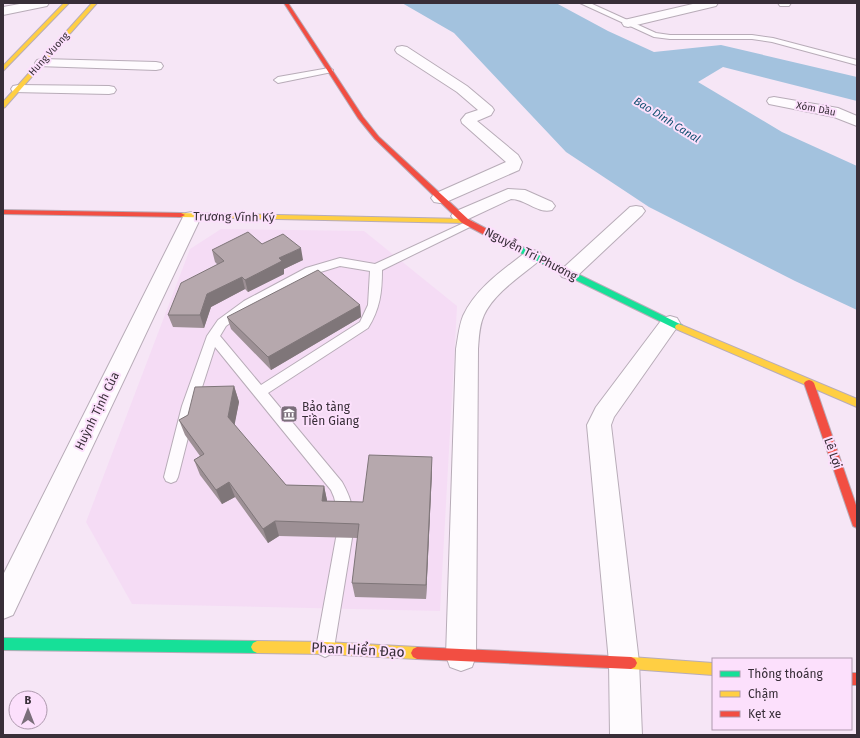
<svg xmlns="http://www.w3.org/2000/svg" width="860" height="738" font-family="'Fira Sans',sans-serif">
<rect width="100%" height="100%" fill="#f6e6f6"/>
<path fill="#f5dcf5" d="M221 229 364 231 457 306 440 611 132 604 86 522 190 249Z"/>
<path fill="#a3c2de" d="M402 3H556L608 31 654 52 721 45 857 77V101L723 67 698 82 782 132 857 166V310L795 281 649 207 566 152 454 33Z"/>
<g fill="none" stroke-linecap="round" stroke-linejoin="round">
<g stroke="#b8acb8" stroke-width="2">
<path id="lane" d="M580 3H590L656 33 670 35H752L773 38 857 60V65L772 42 752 39H670L654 37Z
M329 68 333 70 332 72 278 83 274 80 278 77Z
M470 220 475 223 474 225 382 270C382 292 380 309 368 328L268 393 342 482C348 493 356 509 350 521L345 523 340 521 334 497 331 490 215 347 196 406 178 477 176 481 171 483 166 481 164 477 182 406 207 336 218 320 244 301 306 268 340 258 375 264ZM340 266 370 271 368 305 360 322 261 385 220 336 226 326 252 307 314 274Z
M344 531 350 533 352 538 334 648 331 654 325 657 319 654 316 648 336 538 338 533Z"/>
</g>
<g stroke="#b8acb8" stroke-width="2">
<path id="street" d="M25 3H49L47 6 3 15V7Z
M697 3H718L716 6 628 27 624 26 622 23 624 20Z
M778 3H791L789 6H780Z
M402 46 407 47 467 86 492 107 494 110 491 115 477 121 518 155 522 162 519 170 446 202 440 203 434 202 431 198 434 194 506 162 462 123 461 120 466 114 478 110 457 92 397 53 395 50 397 47Z
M42 59 156 62 161 63 163 66 161 69 156 70 37 66 35 63 37 60Z
M18 85 109 86 114 87 116 90 114 93 109 94 13 92 11 89 13 86Z
M774 97 838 108 857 116V126L834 117 769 104 767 101 769 98Z
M508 189 525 190 552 202 555 206 552 210C537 214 526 199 511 199L466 220 460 221 454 220 451 216 454 212Z
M636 206 642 207 645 211 642 215 576 277 569 279 562 277 559 273 562 269 630 207Z
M192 212 198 213 201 217 13 615 3 619V575L183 217 186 213Z
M533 250 540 252 542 256 540 260C521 276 495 292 484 315 479 326 479 337 478 349L476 656 472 667 461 671 450 667 446 656 456 349C458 338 459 326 463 316 476 288 503 270 526 252Z
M670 316 677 318 680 323 614 417 611 425 639 662 642 735H610L609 662 587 425 596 407 663 318Z"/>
</g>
<g stroke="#b8acb8" stroke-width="2">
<path id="fast" d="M496 237H502L682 325 683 327 682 329H676L496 241Z
M3 638 257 641 261 643 263 647 261 651 257 653 3 650Z"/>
</g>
<g stroke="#b8acb8" stroke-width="2">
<path id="slow" d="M64 3H69L3 71V66Z
M92 3H97L5 107 3 108V102Z
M178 213 465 219 469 221 465 223 181 217H178Z
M679 324 857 399V407L676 329 675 327 676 325Z
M257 641 325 642 417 647 421 649 423 653 421 657 417 659 325 654 257 653 253 651 251 647 253 643Z
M631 657 713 663V675L631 669 627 667 625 663 627 659Z"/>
</g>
<g stroke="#b8acb8" stroke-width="2">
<path id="jam" d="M284 3H288L363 117 379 137 468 219 502 237V241H496L462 223 375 139 358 118Z
M3 210 181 213 185 215 181 217 3 214Z
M809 380 812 381 814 383 857 508V528L853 526 852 523 804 383 806 381Z
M417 647 631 657 635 659 637 663 635 667 631 669 417 659 413 657 411 653 413 649Z
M851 673H857V685H851Z"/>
</g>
<use href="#lane" fill="#fefbfe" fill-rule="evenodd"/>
<use href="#street" fill="#fefbfe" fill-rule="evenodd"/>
<use href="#fast" fill="#16e098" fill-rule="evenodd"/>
<use href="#slow" fill="#ffcf43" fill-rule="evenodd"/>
<use href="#jam" fill="#f24e42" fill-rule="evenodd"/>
</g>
<path fill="#9d9095" d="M262 244 303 260 284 269V274L248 292 245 289 211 307 204 328 173 327 168 315 218 265 215 262 212 250Z
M360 305 361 317 271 370 231 329 227 317Z
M234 386 239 402 234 425 286 485 324 486 327 501 363 502 432 471 426 599 355 597 352 583 358 538 279 536 268 543 235 497 222 504 200 475 194 460 200 456 185 435 179 420 188 415Z"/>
<path fill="#7f7679" d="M301 248 303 260 284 269V274L248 292 245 280 279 258Z
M242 277 245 289 211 307 204 328 200 315 207 294Z
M360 305 361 317 271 370 268 357Z
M234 386 239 402 233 433 228 417Z
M432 457V471L426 599V585Z
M229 482 235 497 222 504 216 490Z
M324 486 327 500 325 515 322 501Z
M275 521 279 536 268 543 263 529Z"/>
<path fill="#b6a8ad" stroke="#7f7679" d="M248 232 262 244 283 234 301 248 279 258 282 261 245 280 242 277 207 294 200 315H168L181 283 224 261 212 250Z
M318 270 360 305 268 357 227 317Z
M234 386 228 417 286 485 324 486 322 501 363 502 369 455 432 457 426 585 352 583 359 524 275 521 263 529 229 482 216 490 194 460 204 454 179 420 188 415 195 387Z"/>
<defs>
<g id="museum-square" transform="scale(0.9)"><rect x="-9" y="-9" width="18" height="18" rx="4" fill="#7a6e7a" stroke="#fce0fc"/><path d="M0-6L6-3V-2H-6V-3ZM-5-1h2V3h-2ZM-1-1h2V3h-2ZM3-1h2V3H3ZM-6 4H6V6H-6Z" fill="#fff"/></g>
</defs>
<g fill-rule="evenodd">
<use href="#museum-square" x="289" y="414"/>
</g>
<g text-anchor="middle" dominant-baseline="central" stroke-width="4" stroke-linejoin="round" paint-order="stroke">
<g font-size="10" fill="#382e38" stroke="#fce0fc">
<text transform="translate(49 54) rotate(-48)">Hung Vuong</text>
<text transform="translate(816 109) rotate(11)">Xóm Dầu</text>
</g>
<g font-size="11" font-style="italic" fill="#105070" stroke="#fce0fc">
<text transform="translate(667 120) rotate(32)">Bao Dinh Canal</text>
</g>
<g font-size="12" fill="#382e38" stroke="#fce0fc">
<text transform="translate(234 217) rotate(1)">Trương Vĩnh Ký</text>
<text transform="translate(531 254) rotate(27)">Nguyễn Tri Phương</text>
<text transform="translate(97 411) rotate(-64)">Huỳnh Tịnh Của</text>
<text transform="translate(833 453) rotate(71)">Lê Lợi</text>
</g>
<g font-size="12" fill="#382e38" stroke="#fce0fc" text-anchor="start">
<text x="302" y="407">Bảo tàng<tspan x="302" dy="14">Tiền Giang</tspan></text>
</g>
<g font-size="14" fill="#382e38" stroke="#fce0fc">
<text transform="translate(358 650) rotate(3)">Phan Hiển Đạo</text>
</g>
</g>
<rect width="860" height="738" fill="none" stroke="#382e38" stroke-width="8"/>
<rect x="712" y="658" width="140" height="72" fill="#fce0fc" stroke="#ae99ae"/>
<rect x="720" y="671" width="20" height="6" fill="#16e098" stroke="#ae99ae"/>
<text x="748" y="678" font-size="12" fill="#382e38">Thông thoáng</text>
<rect x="720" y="691" width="20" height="6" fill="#ffcf43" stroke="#ae99ae"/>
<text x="748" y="698" font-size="12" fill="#382e38">Chậm</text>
<rect x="720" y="711" width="20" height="6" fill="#f24e42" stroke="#ae99ae"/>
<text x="748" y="718" font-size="12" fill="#382e38">Kẹt xe</text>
<g transform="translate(28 710)"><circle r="19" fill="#fce0fc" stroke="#ae99ae"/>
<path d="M0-3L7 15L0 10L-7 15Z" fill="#7a6e7a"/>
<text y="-6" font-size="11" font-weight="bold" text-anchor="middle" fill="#382e38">B</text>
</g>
</svg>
